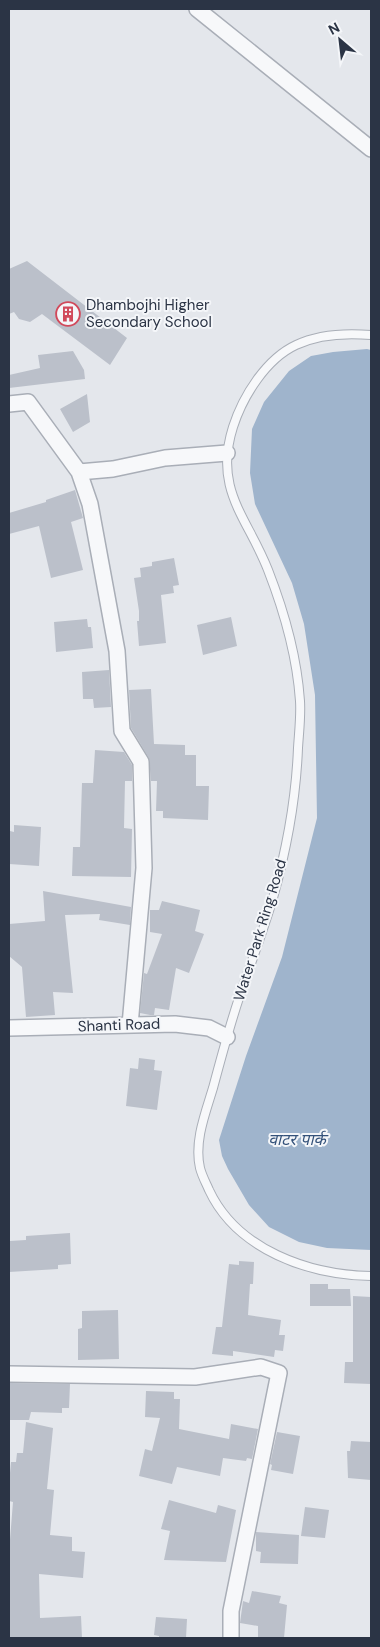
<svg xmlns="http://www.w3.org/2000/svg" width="380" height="1647" font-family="'DM Sans','Noto Sans Devanagari',sans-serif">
<rect width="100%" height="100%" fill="#e4e7ec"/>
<path fill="#9fb4cc" d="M367 349 371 350V1250L327 1248 299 1242 269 1227 249 1205 228 1169 222 1156 219 1140 246 1056 282 957 317 818 315 695 304 624 292 583 255 504 250 473 252 429 264 402 289 371 311 356 333 352Z"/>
<path fill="#bbc0ca" d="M27 261 127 338 110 365 42 314 30 322 19 319 14 312 9 314V269Z
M73 351 84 370 85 379 9 388V375L40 368 38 355Z
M87 394 90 422 73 432 60 409Z
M75 490 83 518 71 522 83 570 51 578 39 526 9 534V513L46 502V500Z
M174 558 179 585 173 586 174 593 161 595 166 643 139 646 137 621H139V611L134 578 141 577 140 568 152 566V562Z
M231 617 237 646 203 655 197 625Z
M87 619 88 627H91L93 648 56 652 54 622Z
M109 670 111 707 94 708 93 699H83L82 672Z
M151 689 154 744 185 745V755H196V786H209L208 820 163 818V811H156L157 781H151L149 758 131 728 129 690Z
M95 750 124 752 132 765V781H125L124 828 132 829 131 877 72 876 73 847H80L82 783H93Z
M14 825 41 827 39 866 9 864 10 831 14 832Z
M43 891 131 907 130 925 99 920 100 914 65 915 73 993 53 992 55 1015 26 1017 22 967 9 956V924L45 921Z
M162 901 200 910 195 931 204 934 189 973 176 968 169 1010 155 1008 154 1015H150L140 1013 144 973 147 974 162 934 150 932V910H159Z
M139 1058 155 1060 154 1070 162 1071 157 1110 126 1106 130 1068 138 1069Z
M70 1233 71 1264 58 1265V1269L9 1272V1241L26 1240V1236Z
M239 1261 254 1262 253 1284H250L248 1315 281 1320 279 1335H285L283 1351 275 1350 274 1357 233 1351V1356L212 1354 216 1327H222L229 1264 239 1265Z
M310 1284H328V1289H350L351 1306H310Z
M353 1296 371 1297V1384L344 1383 345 1362H353Z
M118 1310 119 1359 78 1360V1329L82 1328V1311Z
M9 1383 70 1384 69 1408H62V1413L31 1412 29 1420H9Z
M146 1391 174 1392V1399H180L179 1429 229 1439 231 1424 258 1429 252 1459 247 1458 246 1461 223 1458 220 1476 177 1467 172 1484 139 1476 145 1449 152 1451 160 1418 145 1417Z
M26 1422 53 1428 47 1489 54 1490 50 1535 72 1537V1551L85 1552 83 1578 39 1574 40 1618 81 1616 82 1638H9V1552L13 1502 9 1501V1484L11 1462H16L17 1453H23Z
M277 1432 300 1436 293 1474 271 1470 272 1465 270 1464Z
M351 1441 371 1442V1480L348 1478 347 1451H350Z
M169 1500 216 1513 218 1505 236 1510 226 1562 164 1560 170 1531 161 1529Z
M305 1507 329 1510 325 1538 301 1536Z
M256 1532 299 1535 298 1564 260 1563 261 1552 256 1551Z
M252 1591 281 1596 279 1603 287 1605 284 1638H258V1626L240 1623 243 1601 249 1603Z
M156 1617 187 1619 186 1638H159V1636L154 1635Z"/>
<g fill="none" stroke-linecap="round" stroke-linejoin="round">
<g stroke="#a9aeb7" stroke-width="10">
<path id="lane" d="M371 335C347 333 319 334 296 345 266 359 243 396 233 427 213 490 248 518 268 570 284 611 297 657 300 701 301 716 299 732 298 748 296 799 287 848 273 898 263 932 250 965 239 998 229 1028 221 1058 213 1088 205 1114 194 1142 200 1168 202 1176 206 1183 209 1190 237 1250 309 1275 371 1276"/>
</g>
<g stroke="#a9aeb7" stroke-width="18">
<path id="street" d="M197 9 371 149
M9 404 28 402 79 472 113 469 165 458 227 453
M79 472 90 504 117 651 122 731 141 762 144 868 130 1025
M9 1028 175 1024 209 1028 227 1037
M9 1374 195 1377 261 1367 279 1373 231 1611V1638"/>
</g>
<use href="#lane" stroke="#f7f8fa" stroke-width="8"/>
<use href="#street" stroke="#f7f8fa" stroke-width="15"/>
</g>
<defs>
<g id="building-ring" transform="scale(1.25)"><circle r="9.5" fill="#f4f6f9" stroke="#d1495b" stroke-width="1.5"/><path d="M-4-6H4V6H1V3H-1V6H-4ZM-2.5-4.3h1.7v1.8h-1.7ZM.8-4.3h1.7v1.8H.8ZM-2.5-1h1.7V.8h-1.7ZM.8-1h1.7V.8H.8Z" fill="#d1495b"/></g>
</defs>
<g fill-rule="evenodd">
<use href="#building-ring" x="68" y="314"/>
</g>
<g text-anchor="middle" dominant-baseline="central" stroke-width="4" stroke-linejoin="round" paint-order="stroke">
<g font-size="15" fill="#2b3445" stroke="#f4f6f9" text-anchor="start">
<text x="86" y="305">Dhambojhi Higher<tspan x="86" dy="17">Secondary School</tspan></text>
</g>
<g font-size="15" fill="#2b3445" stroke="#f4f6f9">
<text transform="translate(260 930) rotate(-73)">Water Park Ring Road</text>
<text transform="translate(119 1025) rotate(-2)">Shanti Road</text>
</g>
<g font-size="16" font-style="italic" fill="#34527a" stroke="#f4f6f9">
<text x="297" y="1139">वाटर पार्क</text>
</g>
</g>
<rect width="380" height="1647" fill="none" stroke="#2b3445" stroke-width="20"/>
<g transform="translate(340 40) rotate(332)" stroke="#f4f6f9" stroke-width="4" paint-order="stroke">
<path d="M0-4L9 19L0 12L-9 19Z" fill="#2b3445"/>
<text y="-8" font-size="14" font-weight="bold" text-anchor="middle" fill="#2b3445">N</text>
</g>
</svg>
